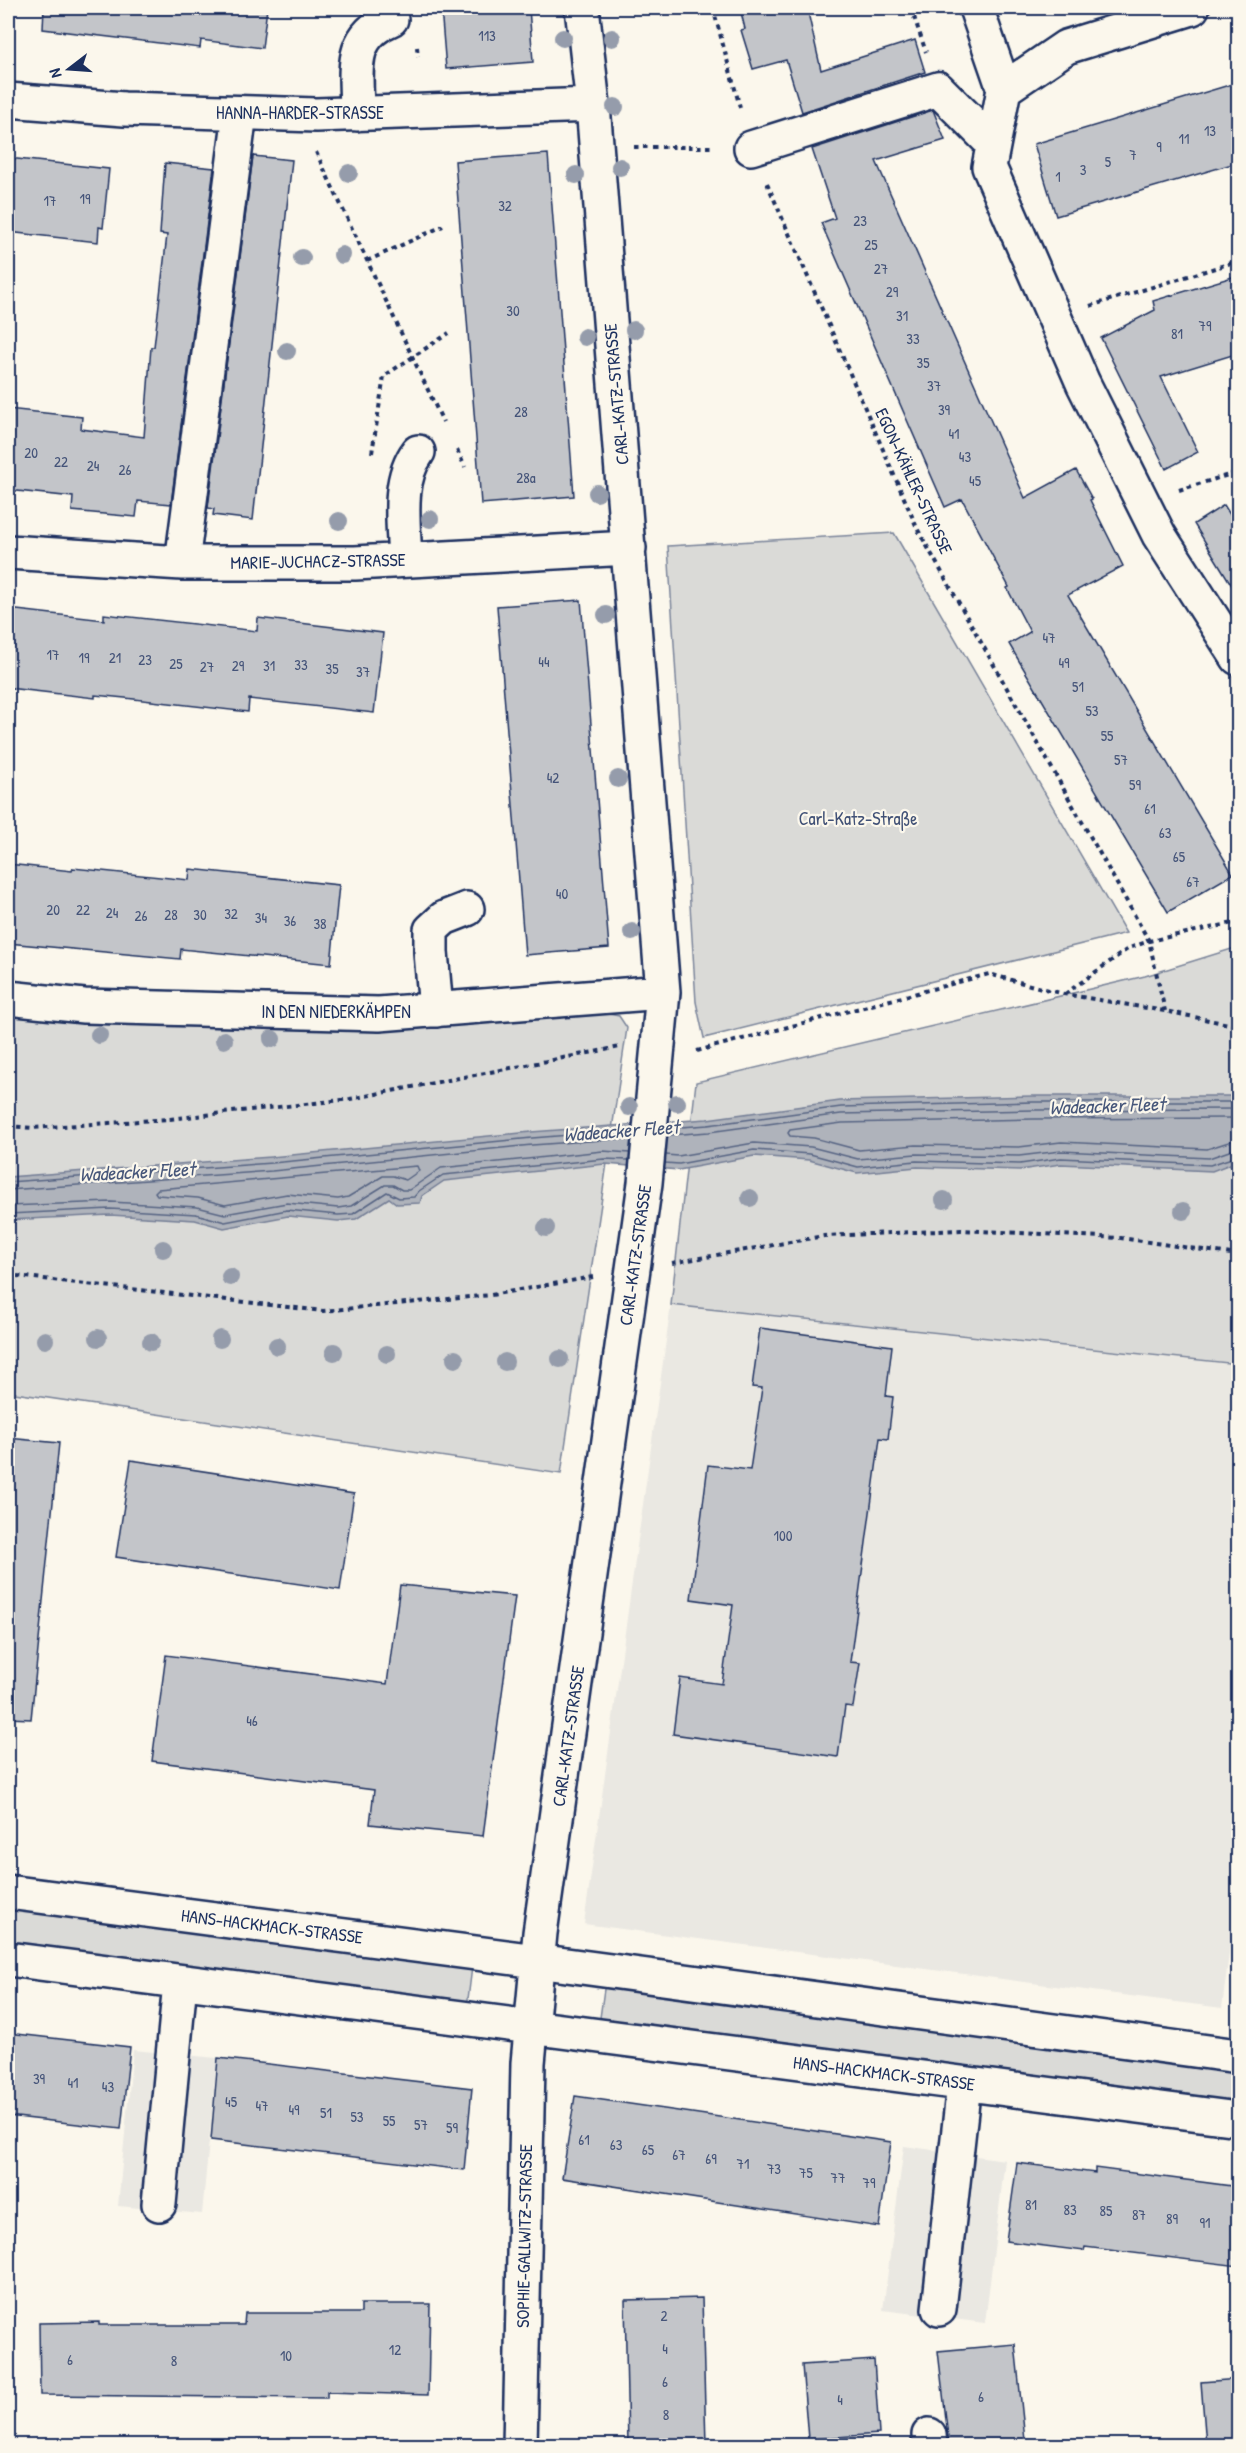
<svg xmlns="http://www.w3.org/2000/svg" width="1246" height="2453" font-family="'Patrick Hand',sans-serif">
<rect width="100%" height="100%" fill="#fbf7ec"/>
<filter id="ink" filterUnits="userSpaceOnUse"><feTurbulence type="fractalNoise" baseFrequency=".0167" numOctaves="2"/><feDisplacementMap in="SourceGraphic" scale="12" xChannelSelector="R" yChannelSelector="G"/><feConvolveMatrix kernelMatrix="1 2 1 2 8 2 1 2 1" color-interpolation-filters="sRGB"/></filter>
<g filter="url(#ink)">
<path fill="#eae8e2" d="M671 1305 1238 1364V1883L1222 2008 584 1924Z
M133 2050 217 2058 202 2214 118 2206Z
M904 2146 1005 2160 985 2323 883 2310Z"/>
<path fill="#dadad7" stroke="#7a849a" stroke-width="1.5" d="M894 533 1126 933 704 1038 696 1002 668 546Z
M1238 947V1364L671 1305 696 1082 1145 976Z
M604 1013 619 1016 627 1028 561 1474 8 1392V1014L94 1020 327 1030Z
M8 1905 472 1967 467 2007 8 1948Z
M605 1982 1238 2067V2108L599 2025Z"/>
<path fill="#afb3bb" stroke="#747e96" stroke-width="1.5" d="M1033 1096H1238V1161L1212 1171 1061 1164 1020 1170 917 1167 857 1173 809 1160 754 1156 679 1170 605 1164 444 1181 422 1196 420 1203 397 1204 389 1198 356 1219 338 1221 288 1216 224 1228 195 1220 110 1215 8 1220V1177L271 1157 531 1132 707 1119 840 1101Z"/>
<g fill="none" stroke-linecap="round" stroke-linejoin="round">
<path stroke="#566483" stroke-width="1.5" d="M1238 1118 1034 1119 842 1123 790 1130 788 1133 790 1136 814 1138 859 1150 916 1145 1019 1147 1061 1142 1207 1149 1238 1139
M668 1128 708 1125 841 1107 1033 1102H1238
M668 1135 709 1132 841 1114 1034 1110 1238 1109
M666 1155 678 1156 754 1143 811 1147 858 1159 916 1154 1019 1156 1061 1151 1209 1158 1238 1148
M665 1163 679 1164 754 1150 810 1154 858 1167 916 1161 1020 1164 1061 1158 1210 1165 1238 1156
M417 1166 419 1171 406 1180 393 1176H383L348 1197 338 1199 287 1194 225 1205 198 1198 157 1195 155 1192 158 1189Z
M8 1182 272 1163 532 1138 632 1130
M8 1190 272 1171 532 1145 631 1138
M8 1206 111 1202 197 1207 225 1214 287 1203 338 1208 351 1206 385 1185H393L402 1190H409L441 1168 603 1151 630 1153
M8 1214 110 1209 196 1214 225 1222 287 1210 338 1215 353 1214 387 1192 399 1198 414 1197 419 1191 443 1175 604 1159 629 1160"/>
</g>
<path fill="#c3c5c9" stroke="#1b2f5e" stroke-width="1.5" d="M44 8H267L262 48 201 40 200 48 43 29Z
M441 8H529L533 62 446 69Z
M740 8H807L821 70 915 40 925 72 802 112 786 60 753 69 741 30 745 29Z
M1239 82V162L1056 216 1034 144Z
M933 110 945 140 876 161 1025 498 1076 470 1092 499 1090 500 1123 566 1068 595 1233 874 1168 912 1009 644 1030 632 1007 588 1009 587 962 499 945 507 821 223 835 218 812 149Z
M548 154 574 496 481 504 455 161Z
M253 156 292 160 253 520 213 515 214 509 208 508Z
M8 158 109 169 103 228 99 227 98 242 8 232Z
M165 163 214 168 171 504 138 501 136 517 72 511 73 497 8 490V409L82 417 81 429 144 437 151 347H154L167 235 160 234Z
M1239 275V353L1161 377 1198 452 1166 469 1101 338 1155 310 1153 301Z
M1224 505 1239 529V597L1194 524Z
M581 600 609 948 525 955 497 606Z
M8 609 104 620V614L257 631 258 618 383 633 374 713 249 699 248 712 125 698 95 695V698L8 688Z
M8 864 72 871 73 868 189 880 190 869 339 885 331 964 181 949 180 959 8 943Z
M760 1328 892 1346 886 1396 893 1397 888 1439 880 1438 850 1662 860 1663 853 1707 845 1706 838 1757 673 1734 680 1678 722 1684 733 1605 691 1599 708 1465 750 1470 762 1388 752 1387Z
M8 1438 59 1443 31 1719 8 1718Z
M131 1460 354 1494 340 1590 116 1557Z
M400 1585 515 1596 483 1836 370 1824 374 1790 152 1761 166 1655 387 1684Z
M8 2033 130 2047 121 2129 8 2116Z
M218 2058 472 2088 464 2170 211 2140Z
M575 2096 891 2142 879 2227 562 2178Z
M1017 2163 1095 2173V2168L1239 2187V2266L1085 2247 1084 2251 1006 2241Z
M702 2298 706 2445H628L625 2300Z
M361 2304H430L428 2395 327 2392V2398L40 2395 39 2323 99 2322V2325H244L245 2313H361Z
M1015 2344 1025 2440 949 2445 938 2351Z
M874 2360 879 2434 808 2439 802 2365Z
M1239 2379V2445H1206L1201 2382Z"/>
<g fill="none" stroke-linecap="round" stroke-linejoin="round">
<g stroke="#1b2f5e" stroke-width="38">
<path id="minor" d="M976 8 1004 89
M1192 8 1066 47 1004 89 989 167 1083 383 1159 535 1238 658
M8 100 124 109 316 115 593 105
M357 114C357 73 347 37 391 19
M751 148 938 89 993 144
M8 552 182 563H355L629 548
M405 560C404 526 396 481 418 452
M182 563 240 113
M8 998 84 1006 379 1014 663 992
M436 1010 431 952V930L444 918 467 909
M8 1892 537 1961 1238 2056
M8 1959 1238 2119
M159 2204 180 1982
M939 2309 964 2084
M929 2435 930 2446
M520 2446 528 2063 540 1933 645 1183 663 992 593 105 582 8"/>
</g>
<path stroke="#1b2f5e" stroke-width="4" stroke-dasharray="4.5 4.5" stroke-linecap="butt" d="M713 8 741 111
M911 8 926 52
M417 47 418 57
M634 147H714
M316 152 443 422
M767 183 918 530 1149 941 1165 1011
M367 261 443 226
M1090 306 1238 261
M457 450 465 467
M372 453 384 376 449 333
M1179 490 1238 472
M1065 994 1129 948 1149 941 1238 922
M697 1051 989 974 1064 994 1165 1011 1238 1026
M8 1126 33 1128 170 1119 350 1099 620 1047
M672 1263 824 1236 961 1230 1121 1238 1238 1255
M8 1275 323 1311 491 1295 593 1277"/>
<use href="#minor" stroke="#fbf7ec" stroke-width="33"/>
</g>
<g fill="#959cab">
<circle cx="563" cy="38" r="9"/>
<circle cx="612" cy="38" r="9"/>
<circle cx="615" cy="107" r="9"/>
<circle cx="620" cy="167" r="9"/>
<circle cx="349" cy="173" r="9"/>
<circle cx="576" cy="175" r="9"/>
<circle cx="342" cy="255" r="9"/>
<circle cx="302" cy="258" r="9"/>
<circle cx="634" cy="330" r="9"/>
<circle cx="585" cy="337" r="9"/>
<circle cx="287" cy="351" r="9"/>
<circle cx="597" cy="493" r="9"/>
<circle cx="430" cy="519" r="9"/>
<circle cx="339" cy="521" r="9"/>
<circle cx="606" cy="615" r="9"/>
<circle cx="618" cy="779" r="9"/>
<circle cx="632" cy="932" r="9"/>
<circle cx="99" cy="1035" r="9"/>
<circle cx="272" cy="1039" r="9"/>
<circle cx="224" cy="1040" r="9"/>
<circle cx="677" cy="1103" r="9"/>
<circle cx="629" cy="1107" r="9"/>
<circle cx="750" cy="1198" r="9"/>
<circle cx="944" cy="1200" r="9"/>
<circle cx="1183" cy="1211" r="9"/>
<circle cx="546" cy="1228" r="9"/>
<circle cx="163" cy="1249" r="9"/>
<circle cx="230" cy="1277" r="9"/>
<circle cx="98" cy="1338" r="9"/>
<circle cx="220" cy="1339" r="9"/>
<circle cx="45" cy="1340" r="9"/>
<circle cx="151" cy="1342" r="9"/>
<circle cx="277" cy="1346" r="9"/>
<circle cx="334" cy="1352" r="9"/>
<circle cx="387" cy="1354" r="9"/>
<circle cx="455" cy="1359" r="9"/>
<circle cx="560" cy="1359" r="9"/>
<circle cx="505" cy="1362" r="9"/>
</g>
</g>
<g text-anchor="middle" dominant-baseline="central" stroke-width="4.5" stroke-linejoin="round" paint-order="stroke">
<g font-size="15" fill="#455479">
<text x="487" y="35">113</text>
<text x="1210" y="130">13</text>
<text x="1184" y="138">11</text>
<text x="1159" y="146">9</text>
<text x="1133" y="154">7</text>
<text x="1108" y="161">5</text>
<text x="1083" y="169">3</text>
<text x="1058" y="176">1</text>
<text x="85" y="198">19</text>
<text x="50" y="200">17</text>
<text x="505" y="205">32</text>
<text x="860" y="220">23</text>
<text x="871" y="244">25</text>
<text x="881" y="268">27</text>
<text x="892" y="291">29</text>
<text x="513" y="310">30</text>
<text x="902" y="315">31</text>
<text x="1205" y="325">79</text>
<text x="1177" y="333">81</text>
<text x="913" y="338">33</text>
<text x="923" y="362">35</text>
<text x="934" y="385">37</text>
<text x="944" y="409">39</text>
<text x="521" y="411">28</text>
<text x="954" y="433">41</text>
<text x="31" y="452">20</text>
<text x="965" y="456">43</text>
<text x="61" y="461">22</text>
<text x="93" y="465">24</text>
<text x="125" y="469">26</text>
<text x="526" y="477">28a</text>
<text x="975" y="480">45</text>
<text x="1049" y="637">47</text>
<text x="53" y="654">17</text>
<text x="84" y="657">19</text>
<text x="115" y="657">21</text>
<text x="145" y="659">23</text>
<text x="544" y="661">44</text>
<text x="1064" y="662">49</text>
<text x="176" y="663">25</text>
<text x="301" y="664">33</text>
<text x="238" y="665">29</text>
<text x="269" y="665">31</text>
<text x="207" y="666">27</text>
<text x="332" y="668">35</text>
<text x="363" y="671">37</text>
<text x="1078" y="686">51</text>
<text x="1092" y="710">53</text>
<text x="1107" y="735">55</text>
<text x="1121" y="759">57</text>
<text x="553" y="777">42</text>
<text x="1135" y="784">59</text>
<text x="1150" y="808">61</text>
<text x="1165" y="832">63</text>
<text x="1179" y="856">65</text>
<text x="1193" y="881">67</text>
<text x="562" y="893">40</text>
<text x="53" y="909">20</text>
<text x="83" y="909">22</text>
<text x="112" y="912">24</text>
<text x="231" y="913">32</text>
<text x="171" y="914">28</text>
<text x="200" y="914">30</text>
<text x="141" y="915">26</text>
<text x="261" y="917">34</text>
<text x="290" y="920">36</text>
<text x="320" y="923">38</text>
<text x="783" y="1535">100</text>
<text x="252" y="1720">46</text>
<text x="39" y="2078">39</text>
<text x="73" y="2082">41</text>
<text x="108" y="2086">43</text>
<text x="231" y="2101">45</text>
<text x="262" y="2105">47</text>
<text x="294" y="2109">49</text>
<text x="326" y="2112">51</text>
<text x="357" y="2116">53</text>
<text x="389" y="2120">55</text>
<text x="421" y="2124">57</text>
<text x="452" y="2127">59</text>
<text x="584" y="2139">61</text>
<text x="616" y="2144">63</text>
<text x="648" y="2149">65</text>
<text x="679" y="2154">67</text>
<text x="711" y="2158">69</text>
<text x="743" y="2163">71</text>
<text x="774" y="2168">73</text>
<text x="806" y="2172">75</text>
<text x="838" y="2177">77</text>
<text x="869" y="2182">79</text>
<text x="1031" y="2204">81</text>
<text x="1070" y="2209">83</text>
<text x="1106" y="2210">85</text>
<text x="1139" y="2214">87</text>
<text x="1172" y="2218">89</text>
<text x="1205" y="2222">91</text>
<text x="664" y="2315">2</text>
<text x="665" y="2348">4</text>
<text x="395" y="2349">12</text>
<text x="286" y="2355">10</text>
<text x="70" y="2359">6</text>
<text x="174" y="2360">8</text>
<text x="665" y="2381">6</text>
<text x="981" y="2396">6</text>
<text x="840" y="2399">4</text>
<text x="666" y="2414">8</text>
</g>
<g font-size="18" fill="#1b2f5e" stroke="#fbf7ec">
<text x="300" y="112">HANNA-HARDER-STRASSE</text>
<text transform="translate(616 394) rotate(-95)">CARL-KATZ-STRASSE</text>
<text transform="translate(914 481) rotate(65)">EGON-KÄHLER-STRASSE</text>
<text transform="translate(318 561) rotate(-1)">MARIE-JUCHACZ-STRASSE</text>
<text x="336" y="1011">IN DEN NIEDERKÄMPEN</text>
<text transform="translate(635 1255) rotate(-82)">CARL-KATZ-STRASSE</text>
<text transform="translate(568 1736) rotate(-82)">CARL-KATZ-STRASSE</text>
<text transform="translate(272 1926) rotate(7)">HANS-HACKMACK-STRASSE</text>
<text transform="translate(884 2073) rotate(7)">HANS-HACKMACK-STRASSE</text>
<text transform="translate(524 2236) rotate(-89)">SOPHIE-GALLWITZ-STRASSE</text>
</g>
<g font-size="18" fill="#415176" stroke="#fbf7ec">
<text x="858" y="818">Carl-Katz-Straße</text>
</g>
<g font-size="20" font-style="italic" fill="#47577a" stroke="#fbf7ec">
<text transform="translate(1107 1105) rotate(-2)">Wadeacker Fleet</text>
<text transform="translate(621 1130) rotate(-4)">Wadeacker Fleet</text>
<text transform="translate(137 1171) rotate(-3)">Wadeacker Fleet</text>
</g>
</g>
<rect width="1246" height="2453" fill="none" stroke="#fbf7ec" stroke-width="30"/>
<rect x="15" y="15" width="1216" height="2423" fill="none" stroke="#1b2f5e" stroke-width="2" filter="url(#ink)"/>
<g transform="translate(69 69) rotate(253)" stroke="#fbf7ec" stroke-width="4.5" paint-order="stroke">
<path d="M0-4.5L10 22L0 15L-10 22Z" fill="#1b2f5e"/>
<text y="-9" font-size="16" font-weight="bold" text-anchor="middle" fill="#1b2f5e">N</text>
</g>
</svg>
